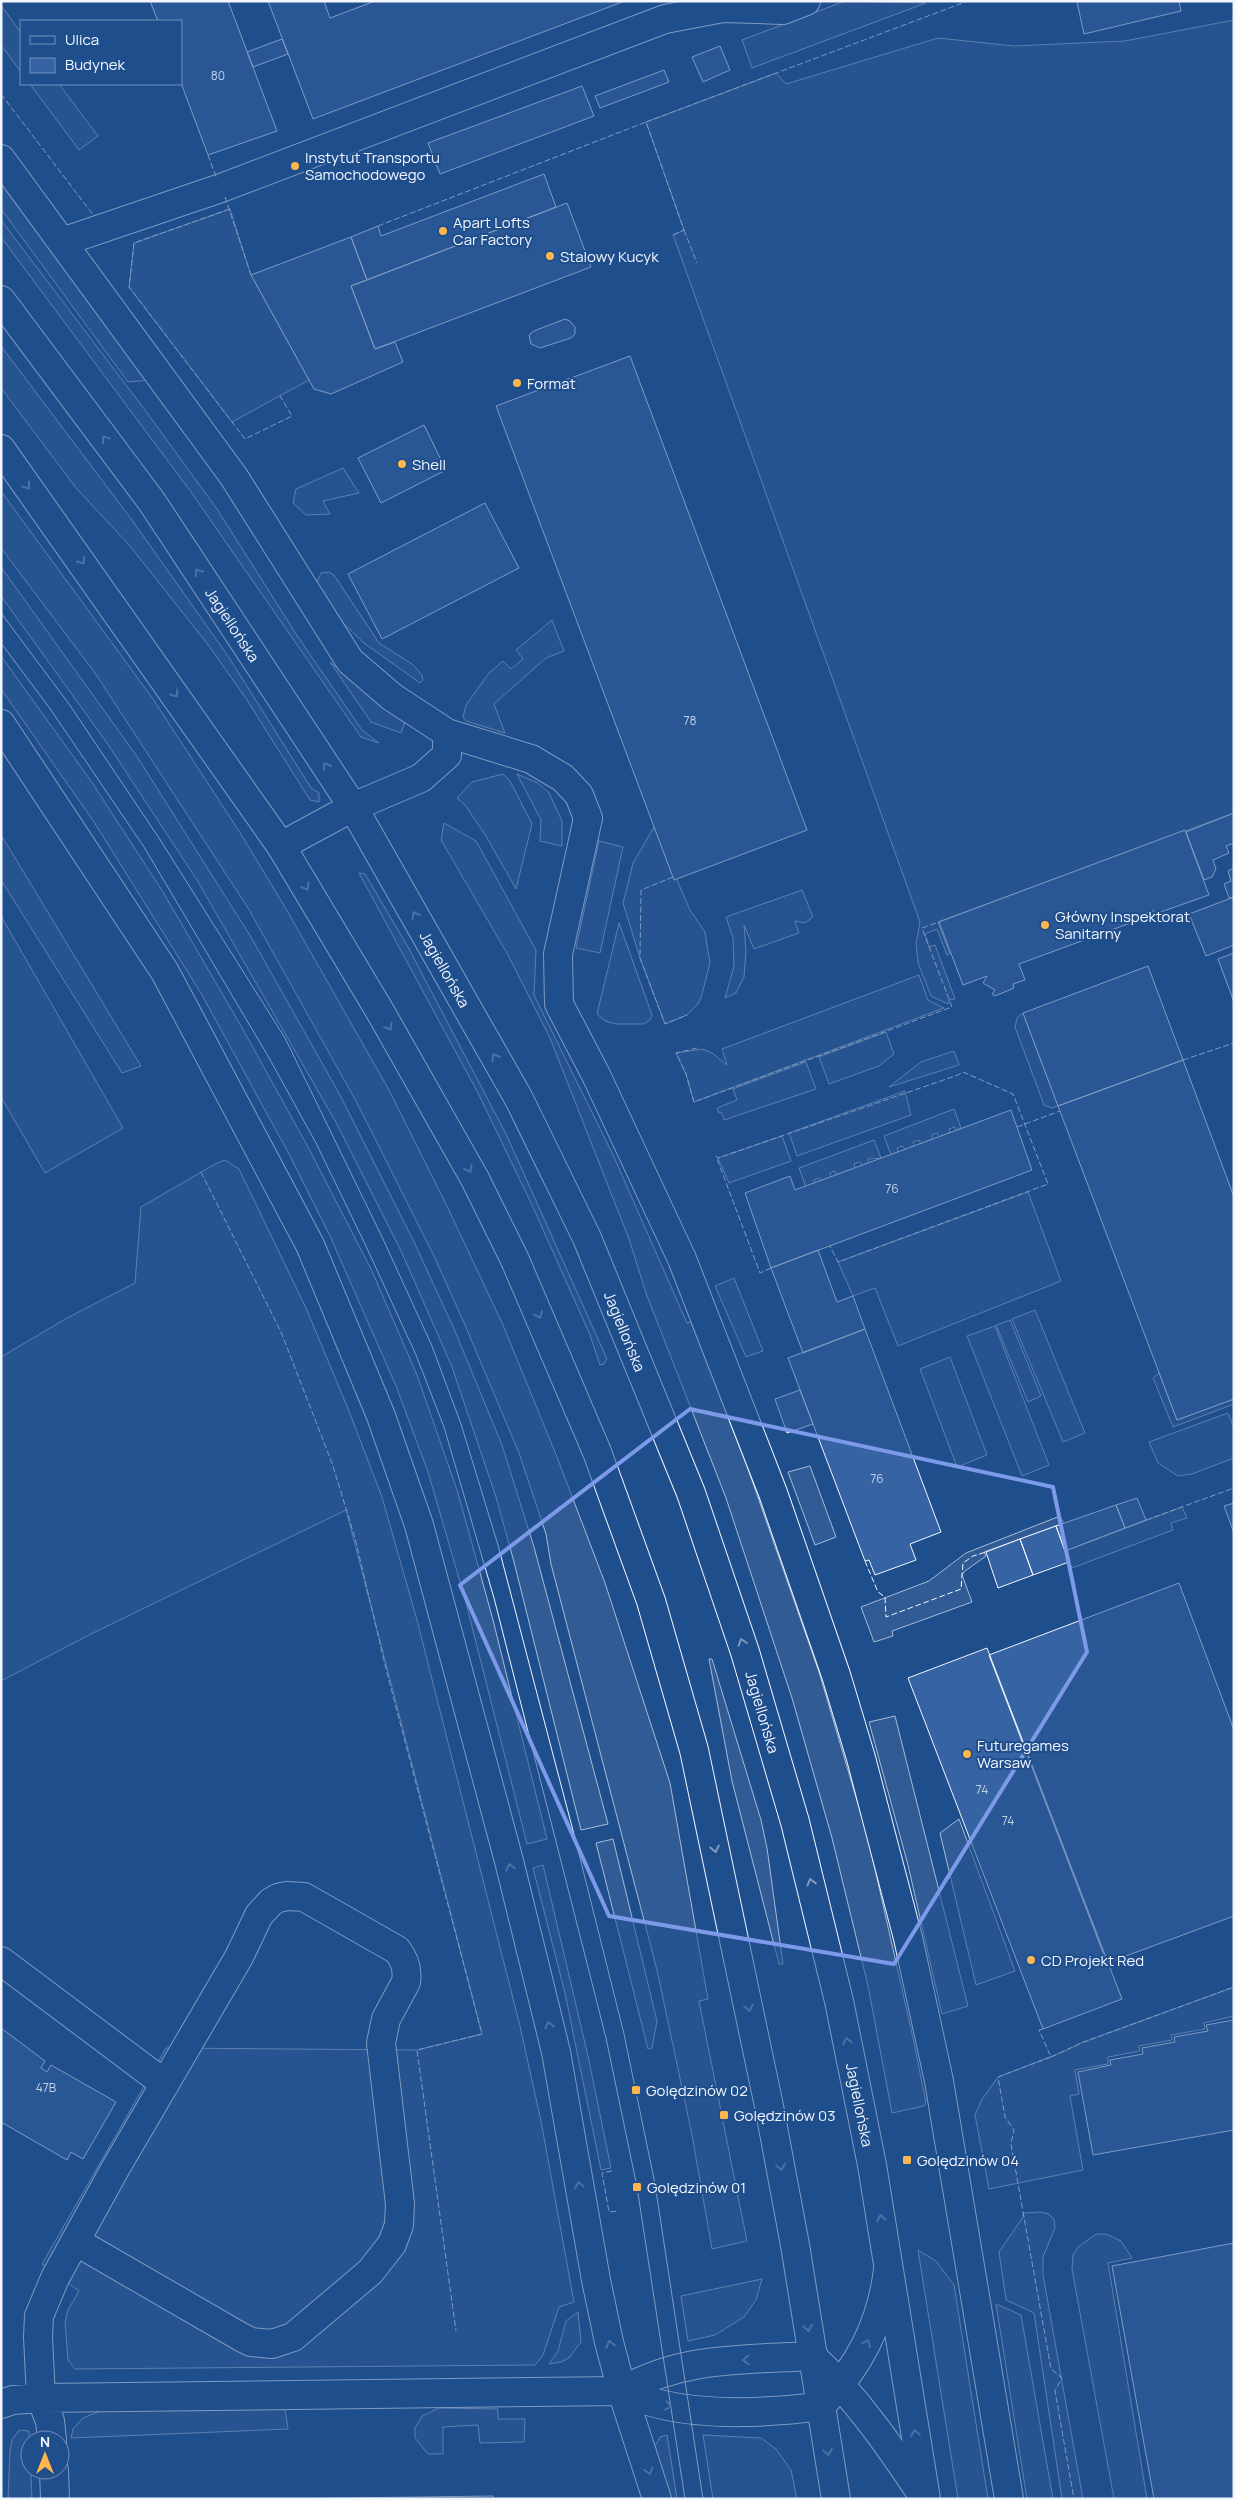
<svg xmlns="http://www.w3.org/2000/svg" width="1235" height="2500" viewBox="0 0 1235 2500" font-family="Manrope,sans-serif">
<rect width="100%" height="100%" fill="#1f4e8c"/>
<path fill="#305b95" stroke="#a8bbd7" d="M 845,1 L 926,3 L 752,68 L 742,40 Z
M 1,5 L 21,33 L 21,72 L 1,45 Z
M 1234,20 L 1234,813 L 938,922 L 950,954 L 947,955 L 937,929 L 925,934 L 929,947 L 935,945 L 955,999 L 949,1000 L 948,1004 L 931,996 L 918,963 L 916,944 L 920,922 L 673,235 L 684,230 L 646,122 L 776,73 L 786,84 L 938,38 L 1014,46 L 1125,41 Z
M 30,84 L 59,84 L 98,136 L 79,150 Z
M 2,181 L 150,380 L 128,382 L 1,209 Z
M 230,209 L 251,275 L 309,380 L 232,422 L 129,287 L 134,243 Z
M 1,220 L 145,410 L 217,509 L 298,637 L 362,730 L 379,743 L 361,737 L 191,492 L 1,237 Z
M 1,346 L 132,520 L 228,656 L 311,788 L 319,793 L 319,802 L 310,800 L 247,700 L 209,646 L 130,546 L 76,488 L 1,388 Z
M 343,468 L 359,493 L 323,501 L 330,514 L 306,515 L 293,503 L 296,489 Z
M 1,491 L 153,699 L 239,831 L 285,907 L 389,1090 L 447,1206 L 503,1325 L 557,1457 L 605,1583 L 670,1783 L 708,1999 L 699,2001 L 747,2241 L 712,2249 L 692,2135 L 657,1970 L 551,1564 L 546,1534 L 519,1453 L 465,1325 L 434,1256 L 356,1101 L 248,908 L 95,673 L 1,548 Z
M 1,567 L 136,755 L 251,937 L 340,1095 L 415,1244 L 455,1331 L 502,1445 L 534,1547 L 608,1824 L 581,1830 L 514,1562 L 496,1497 L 452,1367 L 402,1253 L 338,1126 L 197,880 L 107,743 L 1,596 Z
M 329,572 L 334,575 L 379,643 L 412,664 L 422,675 L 423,680 L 420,683 L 364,643 L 343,623 L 317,582 L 321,573 Z
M 552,620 L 564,651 L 546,658 L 494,704 L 505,733 L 466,721 L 463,717 L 466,705 L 489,673 L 503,661 L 511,669 L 523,659 L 516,650 Z
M 1,656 L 91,781 L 163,892 L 241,1026 L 308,1147 L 372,1271 L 417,1375 L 458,1493 L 493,1620 L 547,1839 L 527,1844 L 465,1599 L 428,1472 L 396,1386 L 330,1236 L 289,1154 L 202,995 L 94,822 L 1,689 Z
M 330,662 L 405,722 L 401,733 L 371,722 Z
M 503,774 L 510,781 L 532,824 L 516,889 L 486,836 L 465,805 L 457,798 L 472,782 Z
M 517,774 L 538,783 L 549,793 L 562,821 L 562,846 L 540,841 L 541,820 Z
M 444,823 L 476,841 L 536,950 L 534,995 L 614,1157 L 687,1323 L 691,1322 L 747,1466 L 819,1672 L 868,1838 L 913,2038 L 926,2103 L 924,2106 L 892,2113 L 868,1986 L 832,1838 L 792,1698 L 726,1498 L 647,1296 L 629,1239 L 550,1038 L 508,955 L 441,840 Z
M 654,827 L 690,910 L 705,932 L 710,963 L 701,998 L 697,1005 L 687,1015 L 665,1024 L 640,958 L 623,903 L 633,863 Z
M 1,836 L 3,838 L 141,1066 L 122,1073 L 1,880 Z
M 599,841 L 623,847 L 600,953 L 576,948 Z
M 359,873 L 365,874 L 408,947 L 506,1134 L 607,1359 L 604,1364 L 600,1365 L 590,1335 L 532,1205 L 479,1095 Z
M 802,890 L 813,917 L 805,923 L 795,921 L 799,933 L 754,949 L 744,925 L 746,951 L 744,977 L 736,993 L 725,998 L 734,966 L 733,938 L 726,917 Z
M 1,916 L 123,1128 L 45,1173 L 1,1097 Z
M 619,923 L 652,1015 L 650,1020 L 644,1024 L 616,1024 L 605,1021 L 597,1014 Z
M 919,975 L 928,1000 L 944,1008 L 694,1102 L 686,1074 L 676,1053 L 703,1049 L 712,1053 L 727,1065 L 722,1049 Z
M 1023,1013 L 1058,1106 L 1052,1108 L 1044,1105 L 1015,1027 L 1017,1018 Z
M 886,1032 L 894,1054 L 879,1066 L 829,1084 L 819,1057 Z
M 954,1051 L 959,1065 L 889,1087 L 921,1062 Z
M 806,1062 L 816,1089 L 724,1120 L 721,1112 L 719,1113 L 717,1108 L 737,1100 L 733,1089 Z
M 905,1091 L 911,1115 L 797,1156 L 789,1133 Z
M 954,1109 L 961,1128 L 956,1130 L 954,1127 L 949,1129 L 950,1133 L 939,1137 L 937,1133 L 932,1135 L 933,1139 L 921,1144 L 919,1140 L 913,1142 L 914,1146 L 905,1150 L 903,1146 L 897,1148 L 898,1152 L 891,1155 L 884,1136 Z
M 782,1136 L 791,1161 L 729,1183 L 718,1158 Z
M 874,1140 L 881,1158 L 868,1159 L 869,1163 L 862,1166 L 860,1162 L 854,1164 L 855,1168 L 836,1175 L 835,1171 L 830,1173 L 831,1177 L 821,1181 L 819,1178 L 814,1180 L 815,1183 L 806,1187 L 799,1168 Z
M 225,1160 L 239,1169 L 306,1308 L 349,1411 L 382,1497 L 417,1620 L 520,2026 L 541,2121 L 574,2302 L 559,2307 L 543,2355 L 535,2365 L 75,2369 L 68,2360 L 65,2322 L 68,2310 L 79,2291 L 42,2264 L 166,2048 L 417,2050 L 482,2034 L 346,1510 L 91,1634 L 1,1681 L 1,1357 L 67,1318 L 135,1283 L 141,1207 L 215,1164 Z
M 1028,1192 L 1061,1281 L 898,1346 L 875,1288 L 853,1296 L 838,1262 Z
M 734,1278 L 763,1351 L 746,1357 L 715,1286 Z
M 1035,1310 L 1085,1433 L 1063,1442 L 1012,1319 Z
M 1010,1320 L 1041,1396 L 1028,1402 L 996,1325 Z
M 995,1326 L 1049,1465 L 1022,1476 L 967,1336 Z
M 950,1357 L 987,1455 L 957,1467 L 920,1369 Z
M 1159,1373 L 1177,1420 L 1234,1399 L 1234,1404 L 1173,1427 L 1153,1378 Z
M 1228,1413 L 1234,1428 L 1234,1458 L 1192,1474 L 1178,1476 L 1158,1463 L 1149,1442 Z
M 810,1466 L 836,1537 L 815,1545 L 788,1472 Z
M 1182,1507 L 1187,1518 L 1171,1523 L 1173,1530 L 1072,1568 L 1065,1551 Z
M 1060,1516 L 1064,1523 L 984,1552 L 986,1556 L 965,1571 L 962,1575 L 972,1602 L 892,1631 L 893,1636 L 874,1642 L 861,1607 L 929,1581 L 966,1553 Z
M 709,1659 L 712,1659 L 761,1820 L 767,1848 L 783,1964 L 779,1964 L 732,1781 Z
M 895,1716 L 968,2006 L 942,2014 L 908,1865 L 869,1722 Z
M 959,1819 L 1015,1971 L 976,1985 L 940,1833 Z
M 613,1839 L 657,2021 L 652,2048 L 648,2049 L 596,1843 Z
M 543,1865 L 588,2056 L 611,2168 L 601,2170 L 565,1993 L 533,1868 Z
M 1234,1987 L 1234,2016 L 1204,2023 L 1205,2029 L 1171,2035 L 1172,2040 L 1139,2046 L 1140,2051 L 1108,2057 L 1108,2064 L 1075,2070 L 1079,2094 L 1070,2096 L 1083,2170 L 989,2189 L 975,2115 L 981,2101 L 998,2077 L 1065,2051 L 1081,2043 Z
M 1041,2212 L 1049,2214 L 1054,2219 L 1055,2228 L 1043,2257 L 1043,2275 L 1083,2499 L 1062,2499 L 1034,2313 L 1006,2300 L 999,2252 L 1023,2217 L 1023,2213 Z
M 1096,2234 L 1106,2234 L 1121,2241 L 1132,2258 L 1108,2263 L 1147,2499 L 1114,2499 L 1072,2269 L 1073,2255 L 1078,2247 Z
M 918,2250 L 936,2261 L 954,2285 L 988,2499 L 958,2499 Z
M 762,2279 L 756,2300 L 744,2317 L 715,2335 L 688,2341 L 681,2296 Z
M 996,2304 L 1021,2315 L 1053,2499 L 1027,2499 Z
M 578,2312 L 581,2342 L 569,2358 L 561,2362 L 549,2364 L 558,2351 L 566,2321 Z
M 439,2408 L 498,2409 L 498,2419 L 525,2419 L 524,2442 L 480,2443 L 478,2425 L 443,2427 L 443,2454 L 428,2454 L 415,2438 L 415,2428 L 422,2416 Z
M 285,2409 L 288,2429 L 71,2438 L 73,2429 L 83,2418 L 100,2411 Z
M 19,2430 L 29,2431 L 32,2499 L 8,2499 L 10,2451 L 12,2440 Z
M 667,2435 L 677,2499 L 671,2499 L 655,2446 L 660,2437 Z
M 703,2435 L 761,2438 L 776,2449 L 791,2470 L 797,2499 L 713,2499 Z"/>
<path fill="#3563a3" stroke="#f2f6ff" d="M 150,1 L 228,1 L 277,131 L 208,155 L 181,83 L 181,21 L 158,21 Z
M 268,1 L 324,1 L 330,18 L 375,1 L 625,1 L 313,119 Z
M 1093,1 L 1179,1 L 1181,11 L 1084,34 L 1077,2 Z
M 282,39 L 288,54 L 253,67 L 247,52 Z
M 720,46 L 730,70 L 703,82 L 692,57 Z
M 664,70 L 669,82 L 600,108 L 595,96 Z
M 582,86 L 594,116 L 440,174 L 428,143 Z
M 544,174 L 556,207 L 367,280 L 351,237 L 378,226 L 381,236 Z
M 567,203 L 591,267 L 375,349 L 351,286 Z
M 351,237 L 367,280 L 351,286 L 375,349 L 395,342 L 403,362 L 331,394 L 314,389 L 251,275 Z
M 565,319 L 570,321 L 575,327 L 575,334 L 571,338 L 540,348 L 531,344 L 529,335 L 534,331 Z
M 630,356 L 807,830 L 674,880 L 496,406 Z
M 424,425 L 446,470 L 381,503 L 358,458 Z
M 485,503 L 519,568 L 382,639 L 348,574 Z
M 1234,813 L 1234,843 L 1226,846 L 1229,853 L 1213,860 L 1216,869 L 1212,877 L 1204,880 L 1186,832 Z
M 1185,830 L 1209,895 L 1155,914 L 1153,910 L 1144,914 L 1144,918 L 1019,964 L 1025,980 L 1013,984 L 1014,988 L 995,996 L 992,994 L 995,990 L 983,983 L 987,976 L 963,985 L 939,922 Z
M 1234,868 L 1234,897 L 1229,898 L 1224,884 L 1231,881 L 1228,871 Z
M 1234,897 L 1234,945 L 1206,956 L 1189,914 Z
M 1234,953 L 1234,1002 L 1218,959 Z
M 1148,966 L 1183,1060 L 1058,1106 L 1023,1013 Z
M 1183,1060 L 1234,1197 L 1234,1399 L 1177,1420 L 1058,1106 Z
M 1011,1110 L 1032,1170 L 771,1268 L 745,1193 L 790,1176 L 795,1190 Z
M 818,1250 L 837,1302 L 853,1296 L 865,1329 L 803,1353 L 771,1268 Z
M 865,1329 L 941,1532 L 910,1544 L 916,1560 L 875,1575 L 869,1560 L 865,1561 L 788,1358 Z
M 800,1390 L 813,1424 L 787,1433 L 775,1399 Z
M 1137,1498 L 1146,1520 L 1125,1528 L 1116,1505 Z
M 1234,1503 L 1234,1533 L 1224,1506 Z
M 1116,1505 L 1125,1528 L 1065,1551 L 1056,1526 Z
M 1056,1526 L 1069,1562 L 1033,1575 L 1020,1539 Z
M 1020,1539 L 1033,1575 L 998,1588 L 986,1552 Z
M 1179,1583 L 1234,1730 L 1234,1916 L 1107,1963 L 989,1655 Z
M 987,1648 L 1122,1999 L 1043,2029 L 908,1678 Z
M 1234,2020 L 1234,2130 L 1093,2155 L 1078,2072 L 1111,2065 L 1110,2060 L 1143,2054 L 1142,2048 L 1175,2042 L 1174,2037 L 1208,2031 L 1206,2025 Z
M 1,2028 L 45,2061 L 41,2068 L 47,2072 L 51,2065 L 116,2102 L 83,2159 L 71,2152 L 67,2160 L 1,2122 Z
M 1234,2243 L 1234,2499 L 1154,2499 L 1112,2266 Z
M 493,2496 L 493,2499 L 267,2499 Z"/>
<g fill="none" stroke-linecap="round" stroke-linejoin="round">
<defs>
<path id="minor" d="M 1,159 L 234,477 L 350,661 L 392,697 L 447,733 L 531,759 L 563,778 L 579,795 L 588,818 L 558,954 L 559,1004 L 596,1075 L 682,1259 L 773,1493 L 836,1675 L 861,1758 L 908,1938 L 939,2081 L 1009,2499
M 62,242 L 221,188 L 665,19 L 723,8 L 783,10 L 806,1
M 1,724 L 165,972 L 310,1245 L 381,1416 L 419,1525 L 509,1861 L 556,2052 L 596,2280 L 609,2342 L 622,2391 L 657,2499
M 281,846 L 353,807 L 421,778 L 447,755 L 447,733
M 1,1961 L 165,2084
M 622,2391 C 683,2356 744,2360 812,2356 C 857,2398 891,2448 925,2499
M 1,2404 L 13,2400 L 41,2398 L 622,2391 C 634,2396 646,2401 659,2404 C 708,2416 771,2413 821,2406 C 859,2367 881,2325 888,2270
M 52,2440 L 50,2421 L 41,2398 L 38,2337 L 39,2316 L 55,2278 L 115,2169 L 239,1957 L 259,1915 L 271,1902 L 278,1898 L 287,1896 L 304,1897 L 397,1950 C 405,1960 408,1969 406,1982 L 386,2019 L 381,2043 L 400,2204 L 399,2225 L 392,2244 L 370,2272 L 293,2337 L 272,2344 L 251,2342 L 241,2337 L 75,2241
M 54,2470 L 55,2499"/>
<g id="major">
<path id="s1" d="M 1,300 L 152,502 L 353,807 L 519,1099 L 587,1238 L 691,1493 L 745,1652 L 795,1822 L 839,2001 L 872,2165 L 926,2499"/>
<path d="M 1,449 L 281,846 L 381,1013 L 475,1179 L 515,1260 L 597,1452 L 651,1601 L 694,1750 L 769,2106 L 795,2245 L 836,2499"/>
</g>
</defs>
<use href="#minor" stroke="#f2f6ff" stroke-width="30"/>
<use href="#major" stroke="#f2f6ff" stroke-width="30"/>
<use href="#minor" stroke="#1f4e8c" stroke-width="28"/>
<use href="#major" stroke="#1f4e8c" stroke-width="28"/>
<path stroke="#f2f6ff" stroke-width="1" d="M 1,613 L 69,704 L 159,838 L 285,1038 L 383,1239 L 432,1346 L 461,1424 L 498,1545 L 576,1842 L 624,2034 L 655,2184 L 703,2499
M 1,643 L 51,710 L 144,847 L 268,1056 L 316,1143 L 365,1244 L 416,1355 L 444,1427 L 494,1598 L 606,2038 L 637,2187 L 685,2499"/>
<path stroke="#f2f6ff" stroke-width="1" stroke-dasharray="6 2.5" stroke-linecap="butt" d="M 1,94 L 94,216
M 646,122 L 968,1
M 208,155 L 217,179
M 225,197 L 251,275
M 230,209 L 134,243 L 129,287 L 245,439 L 292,416 L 280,396
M 378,226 L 646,122 L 684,230 L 673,235
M 684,230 L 697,263
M 673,877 L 641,890 L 640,958 L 665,1024 L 687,1015
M 697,1048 L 676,1053 L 686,1074 L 694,1102 L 952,1007 L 922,928 L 939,922
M 1183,1060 L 1234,1043
M 1017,1127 L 1060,1111
M 201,1172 L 281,1332 L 332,1463 L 355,1538 L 387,1673 L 482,2034 L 417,2050 L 456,2331
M 771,1268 L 760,1273 L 716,1156 L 718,1158 L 958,1075 L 963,1072 L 1013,1094 L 1048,1184 L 838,1262 L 830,1246
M 1146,1520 L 1234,1488
M 865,1561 L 878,1592 L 885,1597 L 886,1617 L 961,1589 L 963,1563 L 973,1556 L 986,1552
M 1043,2029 L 1039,2030 L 1051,2057 L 1081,2043 L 1234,1987
M 1051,2057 L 998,2077 L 1005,2117 L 1014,2130 L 1011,2144 L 1051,2369 L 1062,2378 L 1055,2391 L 1074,2499
M 612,2171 L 602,2173 L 609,2212 L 619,2211"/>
</g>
<defs><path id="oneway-chevron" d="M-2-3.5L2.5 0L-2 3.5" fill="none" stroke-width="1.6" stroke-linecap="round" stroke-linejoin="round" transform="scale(1.25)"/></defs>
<g stroke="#7e9ac0">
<use href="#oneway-chevron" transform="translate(105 439) rotate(-127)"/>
<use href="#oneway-chevron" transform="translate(27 486) rotate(54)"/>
<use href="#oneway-chevron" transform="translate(82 561) rotate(55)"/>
<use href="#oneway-chevron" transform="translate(198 572) rotate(-123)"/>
<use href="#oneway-chevron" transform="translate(175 694) rotate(55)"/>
<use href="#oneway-chevron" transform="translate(326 766) rotate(-123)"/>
<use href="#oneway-chevron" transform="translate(306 887) rotate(59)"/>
<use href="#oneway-chevron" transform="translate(415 915) rotate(-120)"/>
<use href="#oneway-chevron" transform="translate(389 1027) rotate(61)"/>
<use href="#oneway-chevron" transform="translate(495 1057) rotate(-120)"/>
<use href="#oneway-chevron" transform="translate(469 1169) rotate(61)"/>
<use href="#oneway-chevron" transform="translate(539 1315) rotate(66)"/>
<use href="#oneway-chevron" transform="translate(742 1642) rotate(-108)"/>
<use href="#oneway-chevron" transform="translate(715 1849) rotate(78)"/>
<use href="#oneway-chevron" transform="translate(510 1867) rotate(-104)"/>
<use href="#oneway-chevron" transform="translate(811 1882) rotate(-104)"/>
<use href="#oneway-chevron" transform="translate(749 2008) rotate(78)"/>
<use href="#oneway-chevron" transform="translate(549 2025) rotate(-104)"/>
<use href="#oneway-chevron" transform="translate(847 2041) rotate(-102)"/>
<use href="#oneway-chevron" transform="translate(781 2167) rotate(79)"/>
<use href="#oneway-chevron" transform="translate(579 2185) rotate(-100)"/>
<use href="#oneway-chevron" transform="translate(881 2218) rotate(-100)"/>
<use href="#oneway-chevron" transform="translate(808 2328) rotate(81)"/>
<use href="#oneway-chevron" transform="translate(867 2343) rotate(-64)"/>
<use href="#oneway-chevron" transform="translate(610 2344) rotate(-104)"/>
<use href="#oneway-chevron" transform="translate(746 2360) rotate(177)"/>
<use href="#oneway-chevron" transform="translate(668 2406) rotate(11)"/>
<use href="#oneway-chevron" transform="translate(915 2433) rotate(-99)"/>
<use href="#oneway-chevron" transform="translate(828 2452) rotate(81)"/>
<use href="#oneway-chevron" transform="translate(649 2471) rotate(74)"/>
</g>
<path d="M0 0H1235V2500H0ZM 690,1409 L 1053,1487 L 1087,1652 L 894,1964 L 609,1916 L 460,1585 Z" fill="#1f4e8c" fill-opacity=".55" fill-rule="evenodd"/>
<path fill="none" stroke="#7d9aea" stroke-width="4" stroke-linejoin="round" d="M 690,1409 L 1053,1487 L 1087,1652 L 894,1964 L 609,1916 L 460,1585 Z"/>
<g fill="#ffb74d" stroke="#1f4e8c" stroke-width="2">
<circle cx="295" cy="166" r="5"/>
<circle cx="443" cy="231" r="5"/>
<circle cx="550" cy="256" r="5"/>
<circle cx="517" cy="383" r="5"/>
<circle cx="402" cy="464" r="5"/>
<circle cx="1045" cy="925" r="5"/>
<circle cx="967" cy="1754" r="5"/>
<circle cx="1031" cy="1960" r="5"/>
<rect x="631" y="2085" width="10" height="10" rx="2.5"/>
<rect x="719" y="2110" width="10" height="10" rx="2.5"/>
<rect x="902" y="2155" width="10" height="10" rx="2.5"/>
<rect x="632" y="2182" width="10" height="10" rx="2.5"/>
</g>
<g text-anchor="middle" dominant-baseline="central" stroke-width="4" stroke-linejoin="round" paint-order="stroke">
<g font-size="12" fill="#c3d1e8">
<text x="218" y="75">80</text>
<text x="690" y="720">78</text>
<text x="892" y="1188">76</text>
<text x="877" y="1478">76</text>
<text x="982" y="1789">74</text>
<text x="1008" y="1820">74</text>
<text x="46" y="2087">47B</text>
</g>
<g font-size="15" fill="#f2f6ff" stroke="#1f4e8c" text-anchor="start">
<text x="305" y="157">Instytut Transportu<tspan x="305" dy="17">Samochodowego</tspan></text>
<text x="453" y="222">Apart Lofts<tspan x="453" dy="17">Car Factory</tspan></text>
<text x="560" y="256">Stalowy Kucyk</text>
<text x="527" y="383">Format</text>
<text x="412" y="464">Shell</text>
<text x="1055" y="916">Główny Inspektorat<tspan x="1055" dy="17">Sanitarny</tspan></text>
<text x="977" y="1745">Futuregames<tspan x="977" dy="17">Warsaw</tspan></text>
<text x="1041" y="1960">CD Projekt Red</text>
<text x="646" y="2090">Golędzinów 02</text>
<text x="734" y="2115">Golędzinów 03</text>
<text x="917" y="2160">Golędzinów 04</text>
<text x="647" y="2187">Golędzinów 01</text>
</g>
<g font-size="15" fill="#f2f6ff" stroke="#1f4e8c">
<text stroke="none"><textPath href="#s1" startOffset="399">Jagiellońska</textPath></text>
<text stroke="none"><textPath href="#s1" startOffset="804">Jagiellońska</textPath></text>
<text stroke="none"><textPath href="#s1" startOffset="1209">Jagiellońska</textPath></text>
<text stroke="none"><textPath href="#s1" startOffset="1614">Jagiellońska</textPath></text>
<text stroke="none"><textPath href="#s1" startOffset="2019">Jagiellońska</textPath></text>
</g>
</g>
<rect width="1235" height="2500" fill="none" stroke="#f2f6ff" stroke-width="5"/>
<rect x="20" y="20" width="162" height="65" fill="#1f4e8c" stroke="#7391ba"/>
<rect x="30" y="36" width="25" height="8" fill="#1f4e8c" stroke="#7391ba"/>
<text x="65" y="45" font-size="15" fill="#f2f6ff">Ulica</text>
<rect x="30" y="58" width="25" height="15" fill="#3563a3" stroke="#7391ba"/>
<text x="65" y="70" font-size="15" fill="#f2f6ff">Budynek</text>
<g transform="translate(45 2455)"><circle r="24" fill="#1f4e8c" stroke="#7391ba"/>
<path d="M0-4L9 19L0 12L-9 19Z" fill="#ffb74d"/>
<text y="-8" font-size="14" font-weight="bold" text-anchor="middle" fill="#f2f6ff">N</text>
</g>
</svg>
